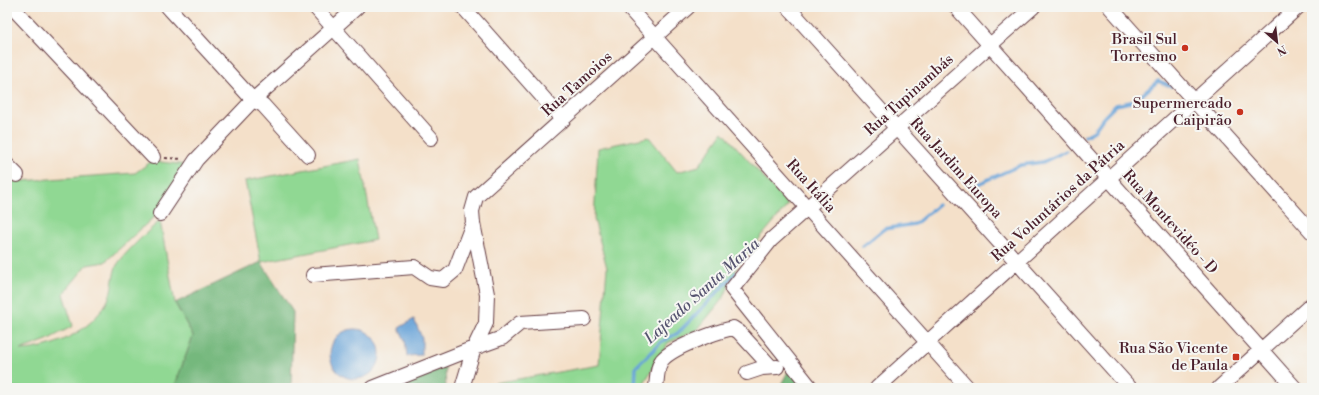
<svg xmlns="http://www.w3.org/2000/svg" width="1319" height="395" viewBox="0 0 1319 395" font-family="'Libre Bodoni',serif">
<rect width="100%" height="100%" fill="#f6f6f2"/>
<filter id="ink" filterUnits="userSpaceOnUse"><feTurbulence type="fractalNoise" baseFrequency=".025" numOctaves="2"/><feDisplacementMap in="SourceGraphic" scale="8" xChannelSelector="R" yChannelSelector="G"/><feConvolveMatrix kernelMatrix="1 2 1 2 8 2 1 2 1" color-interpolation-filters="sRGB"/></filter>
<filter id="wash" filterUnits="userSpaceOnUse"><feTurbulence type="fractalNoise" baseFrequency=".012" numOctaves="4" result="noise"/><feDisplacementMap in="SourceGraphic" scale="16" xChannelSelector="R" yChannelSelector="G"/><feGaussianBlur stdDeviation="0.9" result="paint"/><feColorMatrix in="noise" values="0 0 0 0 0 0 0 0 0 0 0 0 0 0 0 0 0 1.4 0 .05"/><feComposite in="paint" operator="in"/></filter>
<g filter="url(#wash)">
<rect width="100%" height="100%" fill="#f4e0c9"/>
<path fill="#90d893" stroke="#6d7c5f" d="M 723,132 L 788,205 L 738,264 L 724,297 L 697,330 L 668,343 L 641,388 L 494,388 L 495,383 L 599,365 L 607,268 L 594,219 L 598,148 L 649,137 L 677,172 L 699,166 Z
M 360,159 L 375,240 L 261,262 L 245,181 Z
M 152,161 L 187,165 L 156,215 L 105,262 L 87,265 L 63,294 L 73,326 L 47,340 L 20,350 C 53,349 90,332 107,302 C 113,291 112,278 116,267 C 120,257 151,228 160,221 L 175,303 L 193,336 L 174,388 L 7,388 L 7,182 L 135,173 Z"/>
<path fill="#74b87d" stroke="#5f6c54" d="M 261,262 L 293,312 L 291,388 L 174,388 L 193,336 L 175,303 Z
M 445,367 L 446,388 L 390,388 Z
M 790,368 L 806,388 L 779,388 Z"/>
<path fill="#68a3d8" stroke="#596182" d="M 414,319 L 422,338 L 422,355 L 407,356 L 405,340 L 399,328 Z
M330 354a25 25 0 1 1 50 0a25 25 0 1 1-50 0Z"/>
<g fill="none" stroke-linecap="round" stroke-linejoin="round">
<path stroke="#68a3d8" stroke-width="3.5" d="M 1085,136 L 1094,131 L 1103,118 L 1116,105 L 1135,101 L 1158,81 L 1171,86
M 971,187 L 1021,165 L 1043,162 L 1066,151
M 863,246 L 884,229 L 915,224 L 938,205
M 635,388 L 636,367 L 661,342 L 678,333 L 736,273"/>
</g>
</g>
<g filter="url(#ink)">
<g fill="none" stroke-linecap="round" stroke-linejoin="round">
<defs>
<path id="minor" d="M 12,7 L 153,157
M 168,7 L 253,100 L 263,105 L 308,155
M 315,7 L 431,138
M 463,7 L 563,120
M 628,7 L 968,388
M 788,7 L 1130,388
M 956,7 L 1295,388
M 1110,7 L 1312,232
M 7,165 L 17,175
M 160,214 L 196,160 L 253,100 L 357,7
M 313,275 L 414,267 L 430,278 L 443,280 L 455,270 L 473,223
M 747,373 L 762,368 L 777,367
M 656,387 C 657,380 657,366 662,360 C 673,347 716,332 733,328 L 739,332 L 771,367
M 373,388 L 474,348 L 486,323 L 487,294 L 473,223 L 472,211 L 476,197 L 688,7
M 462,388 L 474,348 L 502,338 L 520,323 L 584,319
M 811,388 L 732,289 L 771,240 L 1033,7
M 877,388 L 1298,7
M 1219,388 L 1312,304"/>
</defs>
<use href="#minor" stroke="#643c43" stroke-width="16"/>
<path stroke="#643c43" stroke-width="2" stroke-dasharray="3 3" stroke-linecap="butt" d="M 165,158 L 183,159"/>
<use href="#minor" stroke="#fff" stroke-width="14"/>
</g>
</g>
<g fill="#c8321e" stroke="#f6f6f2" stroke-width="1.5">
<circle cx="1185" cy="48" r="4"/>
<circle cx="1240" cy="112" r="4"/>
<rect x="1232" y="353" width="8" height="8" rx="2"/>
</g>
<g text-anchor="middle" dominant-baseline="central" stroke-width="4" stroke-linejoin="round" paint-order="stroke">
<g font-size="15" fill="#4a1f2b" stroke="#f6f6f2" text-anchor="end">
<text x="1177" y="39">Brasil Sul<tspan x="1177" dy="17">Torresmo</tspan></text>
<text x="1232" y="103">Supermercado<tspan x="1232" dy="17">Caipirão</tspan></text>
<text x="1228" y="348">Rua São Vicente<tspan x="1228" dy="17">de Paula</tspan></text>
</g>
<g font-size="15" fill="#4a1f2b" stroke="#f6f6f2">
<text transform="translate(577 84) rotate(-42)">Rua Tamoios</text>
<text transform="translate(909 95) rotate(-42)">Rua Tupinambás</text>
<text transform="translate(956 168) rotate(48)">Rua Jardim Europa</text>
<text transform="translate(811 186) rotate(48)">Rua Itália</text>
<text transform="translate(1058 201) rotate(-42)">Rua Voluntários da Pátria</text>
<text transform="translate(1170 222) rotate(48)">Rua Montevidéo - D</text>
</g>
<g font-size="16" font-style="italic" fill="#565470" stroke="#f6f6f2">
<text transform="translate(702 291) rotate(-42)">Lajeado Santa Maria</text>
</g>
</g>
<rect width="1319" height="395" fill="none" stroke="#f6f6f2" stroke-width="24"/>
<g transform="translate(1277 42) rotate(152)" stroke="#f6f6f2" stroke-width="3" paint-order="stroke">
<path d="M0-3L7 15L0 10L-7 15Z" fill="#4a1f2b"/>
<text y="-6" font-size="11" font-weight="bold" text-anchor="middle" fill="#4a1f2b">N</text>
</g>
</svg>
